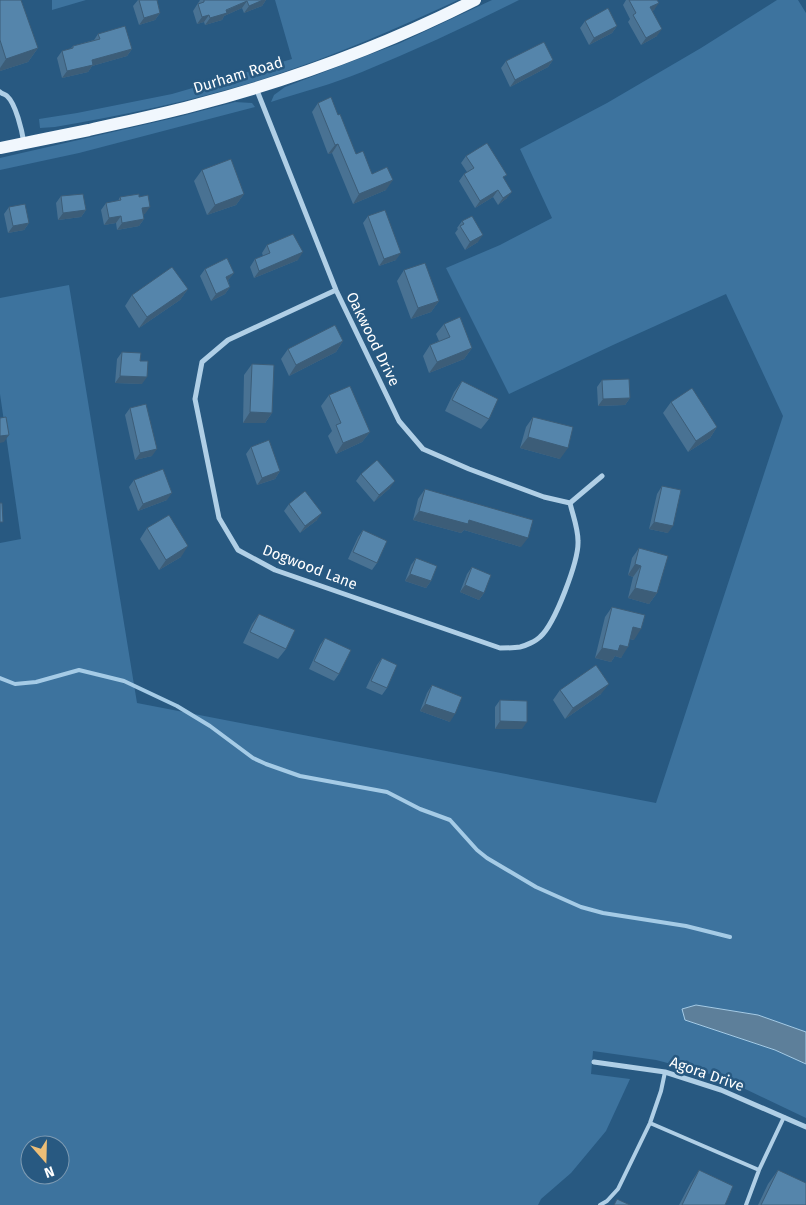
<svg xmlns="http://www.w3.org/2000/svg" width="806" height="1205" viewBox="0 0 806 1205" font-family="'Fira Sans',sans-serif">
<rect width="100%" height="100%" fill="#285981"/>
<path fill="#3d739e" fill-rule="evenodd" d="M 52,0 L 86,0 L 52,10 Z
M 275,0 L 458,0 C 396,29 334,56 269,77 C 199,100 127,114 55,127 L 40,128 L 39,119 L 77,113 L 172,94 L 292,59 Z
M 492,0 L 519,0 C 468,26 416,50 362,72 C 333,84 302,92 271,102 L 274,95 L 285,87 L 400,43 Z
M 777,0 L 798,0 L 806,13 L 806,1032 L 758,1015 L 696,1005 L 682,1009 L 686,1020 L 775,1050 L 806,1064 L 806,1118 L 718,1076 L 656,1060 L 593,1051 L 591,1074 L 630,1079 L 606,1131 L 571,1173 L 541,1199 L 538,1205 L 0,1205 L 0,543 L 21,539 L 0,394 L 0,298 L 69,285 L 137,703 L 656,803 L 783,416 L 726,294 L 613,345 L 509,394 L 446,268 L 500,245 L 552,218 L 520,149 L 607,103 L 701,48 ZM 30,1145 L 60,1145 L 60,1175 L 30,1175 Z
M 235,102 L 252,103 L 255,107 L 79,153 L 0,170 L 0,158 L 178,117 Z"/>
<path fill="#5d7f9a" stroke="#a5cbe6" d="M 696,1005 L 758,1015 L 806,1032 L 806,1064 L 775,1050 L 685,1020 L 682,1009 Z"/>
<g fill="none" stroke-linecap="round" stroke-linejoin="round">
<path stroke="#a5cbe6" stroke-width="4" d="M 0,678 L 15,684 L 36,682 L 79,670 L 124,681 L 177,706 L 210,726 L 253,758 L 266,764 L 300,776 L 387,792 L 420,809 L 450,820 L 477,850 L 487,858 L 536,887 L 581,907 L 603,913 L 686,926 L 730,937"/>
<path stroke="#b0cfe6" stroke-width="4" d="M 650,1123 L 759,1170
M 600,1205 L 607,1201 L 618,1189 L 650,1123 L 661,1091 L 665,1072
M 746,1205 L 759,1170 L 784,1117"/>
<path stroke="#b0cfe6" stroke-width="5" d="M 256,88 L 336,290 L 399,421 L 423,449 L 469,469 L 544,497 L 570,503
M 0,92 C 2,94 5,94 7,96 C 16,104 22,131 24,143
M 336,290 L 228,340 L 202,362 L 195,399 L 219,518 L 238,550 L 275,570 L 500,648 C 506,648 514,648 520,647 C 525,646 536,641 540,637 C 555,624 579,560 578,541 C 578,528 573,516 570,503
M 570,503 L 602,476
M 594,1062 L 665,1072 L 721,1090 L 806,1127"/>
<path stroke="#f1f7fd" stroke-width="12" d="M 0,148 C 30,142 59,136 89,130 C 124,122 158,115 192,106 C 289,81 386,45 475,0"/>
</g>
<path fill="#497293" d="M 0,0 L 38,48 L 28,62 L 0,71 Z
M 138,0 L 157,0 L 160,13 L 155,20 L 139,25 L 133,6 Z
M 200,0 L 266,0 L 262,6 L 244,13 L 242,8 L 224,16 L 222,20 L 205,25 L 204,22 L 197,24 L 193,11 Z
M 626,0 L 657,0 L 654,10 L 652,11 L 657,36 L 641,45 L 628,22 L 630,19 L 623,5 Z
M 585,21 L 617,26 L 612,33 L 589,45 L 580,28 Z
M 98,34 L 132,49 L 127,56 L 92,66 L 88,72 L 62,78 L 57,58 L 62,51 L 70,49 L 73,46 L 94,40 Z
M 553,60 L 548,67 L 510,87 L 501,68 L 506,61 Z
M 318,103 L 338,115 L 356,154 L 386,190 L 353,204 L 332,153 L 328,154 L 312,112 Z
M 466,156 L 504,178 L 507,198 L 498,205 L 493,197 L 475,208 L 459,181 L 464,174 L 467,172 L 461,163 Z
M 202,170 L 244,194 L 236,205 L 207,215 L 194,181 Z
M 61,196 L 86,210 L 81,217 L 58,220 L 56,203 Z
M 120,197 L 145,214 L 143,214 L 144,219 L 139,226 L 117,230 L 116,223 L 104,225 L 101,210 L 106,203 L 118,201 Z
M 9,207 L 29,223 L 24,230 L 8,233 L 4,214 Z
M 368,216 L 396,260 L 379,266 L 363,223 Z
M 462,221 L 478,242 L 465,250 L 455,233 L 458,229 L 457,228 Z
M 267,245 L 298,260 L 254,278 L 250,267 L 255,259 L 263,256 L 262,253 Z
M 205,269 L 234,273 L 228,280 L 230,287 L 225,294 L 211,301 L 200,276 Z
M 404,270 L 439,301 L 431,312 L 411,319 L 397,281 Z
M 188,289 L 180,300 L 139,328 L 125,306 L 132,295 Z
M 444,324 L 472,348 L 464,359 L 429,373 L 423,356 L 430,345 L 439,341 L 436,334 Z
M 343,341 L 336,352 L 289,376 L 281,359 L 288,349 Z
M 122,352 L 140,361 L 142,384 L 115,383 L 117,359 Z
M 252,364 L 272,413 L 265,423 L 243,423 L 244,375 Z
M 602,380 L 630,398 L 625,405 L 598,406 L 597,387 Z
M 462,381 L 489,419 L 481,429 L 445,411 L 454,392 Z
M 329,395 L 370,432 L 362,442 L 336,454 L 328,436 L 332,431 L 321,406 Z
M 671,402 L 717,427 L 710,438 L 688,452 L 663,413 Z
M 130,408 L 152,456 L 135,460 L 125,415 Z
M 533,417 L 560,459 L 520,448 L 526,427 Z
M 251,447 L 280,471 L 275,479 L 257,485 L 246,454 Z
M 361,474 L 390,488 L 374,502 L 356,481 Z
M 134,480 L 167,500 L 138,511 L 129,487 Z
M 662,486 L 668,533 L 649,529 L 657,494 Z
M 425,489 L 521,547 L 464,530 L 461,533 L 413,520 L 418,499 Z
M 289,504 L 317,520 L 300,533 L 284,511 Z
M 147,528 L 181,557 L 159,570 L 140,539 Z
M 363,530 L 377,563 L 372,570 L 348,559 L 358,537 Z
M 639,548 L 657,593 L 649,604 L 628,598 L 633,577 L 628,575 L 632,558 Z
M 416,558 L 431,581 L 426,588 L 405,581 L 411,565 Z
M 472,567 L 484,593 L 479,600 L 460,592 L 467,574 Z
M 612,607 L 634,640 L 630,639 L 621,658 L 615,656 L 611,662 L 595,658 L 605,617 Z
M 259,614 L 286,649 L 278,659 L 243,643 L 252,624 Z
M 325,638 L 339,674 L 334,681 L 309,669 L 320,645 Z
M 382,658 L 387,688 L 382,695 L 366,688 L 377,665 Z
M 432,685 L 450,722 L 420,711 L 427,693 Z
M 560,690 L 601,694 L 565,719 L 553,700 Z
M 500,700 L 522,729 L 495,729 L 495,707 Z
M 699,1170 L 725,1205 L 679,1205 L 690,1184 Z
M 778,1170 L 806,1205 L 758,1205 L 768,1184 Z"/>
<path fill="#3c5d78" d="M 263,0 L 266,0 L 262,6 L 244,13 L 249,6 Z
M 247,1 L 242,8 L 224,16 L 222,20 L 205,25 L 210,18 Z
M 659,3 L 654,10 L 645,14 L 650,7 Z
M 160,13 L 155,20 L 139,25 L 144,18 Z
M 209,15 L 204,22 L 197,24 L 202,17 Z
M 617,26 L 612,33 L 589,45 L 594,38 Z
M 662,29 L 657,36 L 641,45 L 646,38 Z
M 38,48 L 28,62 L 0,71 L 0,68 L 6,59 Z
M 132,49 L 127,56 L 92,66 L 88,72 L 62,78 L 67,71 L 92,60 Z
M 553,60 L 548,67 L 510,87 L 515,80 Z
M 338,144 L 332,153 L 328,154 L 335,145 Z
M 393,180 L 386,190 L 353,204 L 359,194 Z
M 498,190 L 493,197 L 475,208 L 480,201 Z
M 512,192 L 507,198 L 498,205 L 503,198 Z
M 244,194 L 236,205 L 207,215 L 215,205 Z
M 150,207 L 145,214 L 137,215 L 142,208 Z
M 86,210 L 81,217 L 58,220 L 63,213 Z
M 121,216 L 116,223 L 104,225 L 109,218 Z
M 144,219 L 139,226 L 117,230 L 122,223 Z
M 29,223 L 24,230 L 8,233 L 13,226 Z
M 483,235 L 478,242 L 465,250 L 470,242 Z
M 303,252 L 298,260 L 254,278 L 259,271 Z
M 401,253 L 396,260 L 379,266 L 384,259 Z
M 234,273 L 228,280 L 221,284 L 226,277 Z
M 230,287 L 225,294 L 211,301 L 216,294 Z
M 188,289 L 180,300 L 139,328 L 147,317 Z
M 439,301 L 431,312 L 411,319 L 418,308 Z
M 343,341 L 336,352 L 289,376 L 296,365 Z
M 472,348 L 464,359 L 429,373 L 437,362 Z
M 120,376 L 147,377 L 142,384 L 115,383 Z
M 630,398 L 625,405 L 598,406 L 603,399 Z
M 250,412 L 272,413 L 265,423 L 243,423 Z
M 717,427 L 710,438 L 688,452 L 696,441 Z
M 370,432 L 362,442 L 336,454 L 343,443 Z
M 9,435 L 4,442 L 0,443 L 0,436 Z
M 528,437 L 568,448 L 560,459 L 520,448 Z
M 157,449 L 152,456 L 135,460 L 140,453 Z
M 280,471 L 275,479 L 257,485 L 262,478 Z
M 395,481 L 390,488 L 374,502 L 379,495 Z
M 172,493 L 167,500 L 138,511 L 143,504 Z
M 419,511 L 469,520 L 528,538 L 521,547 L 464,530 L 461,533 L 413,520 Z
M 322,513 L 317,520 L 300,533 L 305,526 Z
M 654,522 L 673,526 L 668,533 L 649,529 Z
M 188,546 L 181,557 L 159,570 L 166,560 Z
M 635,564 L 641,566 L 633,577 L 628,575 Z
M 410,574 L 431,581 L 426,588 L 405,581 Z
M 465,585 L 484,593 L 479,600 L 460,592 Z
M 635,588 L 657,593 L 649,604 L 628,598 Z
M 633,627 L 641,629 L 634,640 L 626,638 Z
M 620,645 L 628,647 L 621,658 L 615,656 L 611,662 L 595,658 L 602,648 Z
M 609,684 L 601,694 L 565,719 L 573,708 Z
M 425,704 L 455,714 L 450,722 L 420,711 Z
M 500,721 L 527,722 L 522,729 L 495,729 Z"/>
<path fill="#5585ab" stroke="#3c5d78" d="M 0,0 L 21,0 L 38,48 L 6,59 L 0,40 Z
M 139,0 L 157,0 L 160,13 L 144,18 Z
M 204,0 L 263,0 L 249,6 L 247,1 L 226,10 L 227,13 L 210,18 L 209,15 L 202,17 L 198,4 L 204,2 Z
M 629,0 L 657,0 L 659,3 L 650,7 L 662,29 L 646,38 L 633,15 L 636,13 Z
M 608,8 L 617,26 L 594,38 L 585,21 Z
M 125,26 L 132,49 L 92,60 L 93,65 L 67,71 L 62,51 L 73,48 L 73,46 L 100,39 L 98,34 Z
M 544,42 L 553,60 L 515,80 L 506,61 Z
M 331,97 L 338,115 L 340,114 L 356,154 L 363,151 L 372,174 L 387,167 L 393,180 L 359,194 L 338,144 L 335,145 L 318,103 Z
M 487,143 L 507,175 L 503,177 L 512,192 L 503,198 L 498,190 L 480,201 L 464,174 L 474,168 L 466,156 Z
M 231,159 L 244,194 L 215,205 L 202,170 Z
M 83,194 L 86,210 L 63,213 L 61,196 Z
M 139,194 L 139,197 L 148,195 L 150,207 L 142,208 L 144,219 L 122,223 L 121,216 L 109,218 L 106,203 L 121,200 L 120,197 Z
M 25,204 L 29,223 L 13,226 L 9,207 Z
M 385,210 L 401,253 L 384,259 L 368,216 Z
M 472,216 L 483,235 L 470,242 L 460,226 L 464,224 L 462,221 Z
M 293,234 L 303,252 L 259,271 L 255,259 L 270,253 L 267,245 Z
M 227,258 L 234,273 L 226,277 L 230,287 L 216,294 L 205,269 Z
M 425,263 L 439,301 L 418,308 L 404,270 Z
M 172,267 L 188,289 L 147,317 L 132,295 Z
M 460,317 L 472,348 L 437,362 L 430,345 L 450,337 L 444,324 Z
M 335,325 L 343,341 L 296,365 L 288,349 Z
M 122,352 L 141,353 L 140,361 L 148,361 L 147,377 L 120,376 Z
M 252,364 L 274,365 L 272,413 L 250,412 Z
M 629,379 L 630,398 L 603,399 L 602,380 Z
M 462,381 L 498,399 L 489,419 L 452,400 Z
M 350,386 L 370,432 L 343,443 L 336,425 L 341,423 L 329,395 Z
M 692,388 L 717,427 L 696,441 L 671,402 Z
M 146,404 L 157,449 L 140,453 L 130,408 Z
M 6,417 L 9,435 L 0,436 L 0,418 Z
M 533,417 L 573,427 L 568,448 L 528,437 Z
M 269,440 L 280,471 L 262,478 L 251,447 Z
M 377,460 L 395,481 L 379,495 L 361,474 Z
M 163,469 L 172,493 L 143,504 L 134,480 Z
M 662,486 L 681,490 L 673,526 L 654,522 Z
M 425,489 L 533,520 L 528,538 L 469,520 L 468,524 L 419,511 Z
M 305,491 L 322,513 L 305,526 L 289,504 Z
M 0,503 L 2,503 L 3,522 L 0,522 Z
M 169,515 L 188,546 L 166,560 L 147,528 Z
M 363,530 L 387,541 L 377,563 L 353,552 Z
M 639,548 L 668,556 L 657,593 L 635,588 L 641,566 L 635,564 Z
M 416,558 L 437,566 L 431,581 L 410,574 Z
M 472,567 L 491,575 L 484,593 L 465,585 Z
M 612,607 L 645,615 L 641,629 L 633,627 L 628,647 L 620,645 L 618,651 L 602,648 Z
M 259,614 L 295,630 L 286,649 L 250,632 Z
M 325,638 L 351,650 L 339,674 L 314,661 Z
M 382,658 L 397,665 L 387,688 L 371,681 Z
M 596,665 L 609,684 L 573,708 L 560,690 Z
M 432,685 L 462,697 L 455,714 L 425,704 Z
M 500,700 L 527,701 L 527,722 L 500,721 Z
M 699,1170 L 733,1186 L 725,1205 L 682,1205 Z
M 778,1170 L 806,1183 L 806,1205 L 761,1205 Z
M 617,1199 L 630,1205 L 614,1205 Z"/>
<g text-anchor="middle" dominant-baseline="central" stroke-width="5" stroke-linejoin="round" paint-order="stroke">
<g font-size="15" fill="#fff" stroke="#285981">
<text transform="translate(238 75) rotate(-17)">Durham Road</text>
<text transform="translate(373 339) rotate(64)">Oakwood Drive</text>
<text transform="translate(310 567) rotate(21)">Dogwood Lane</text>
<text transform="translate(707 1074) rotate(19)">Agora Drive</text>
</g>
</g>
<g transform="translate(45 1160) rotate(160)"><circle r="24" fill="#285981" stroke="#7e9bb3"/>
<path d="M0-4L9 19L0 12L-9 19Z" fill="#edbe77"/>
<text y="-8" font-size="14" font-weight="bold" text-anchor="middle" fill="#ffffff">N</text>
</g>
</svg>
